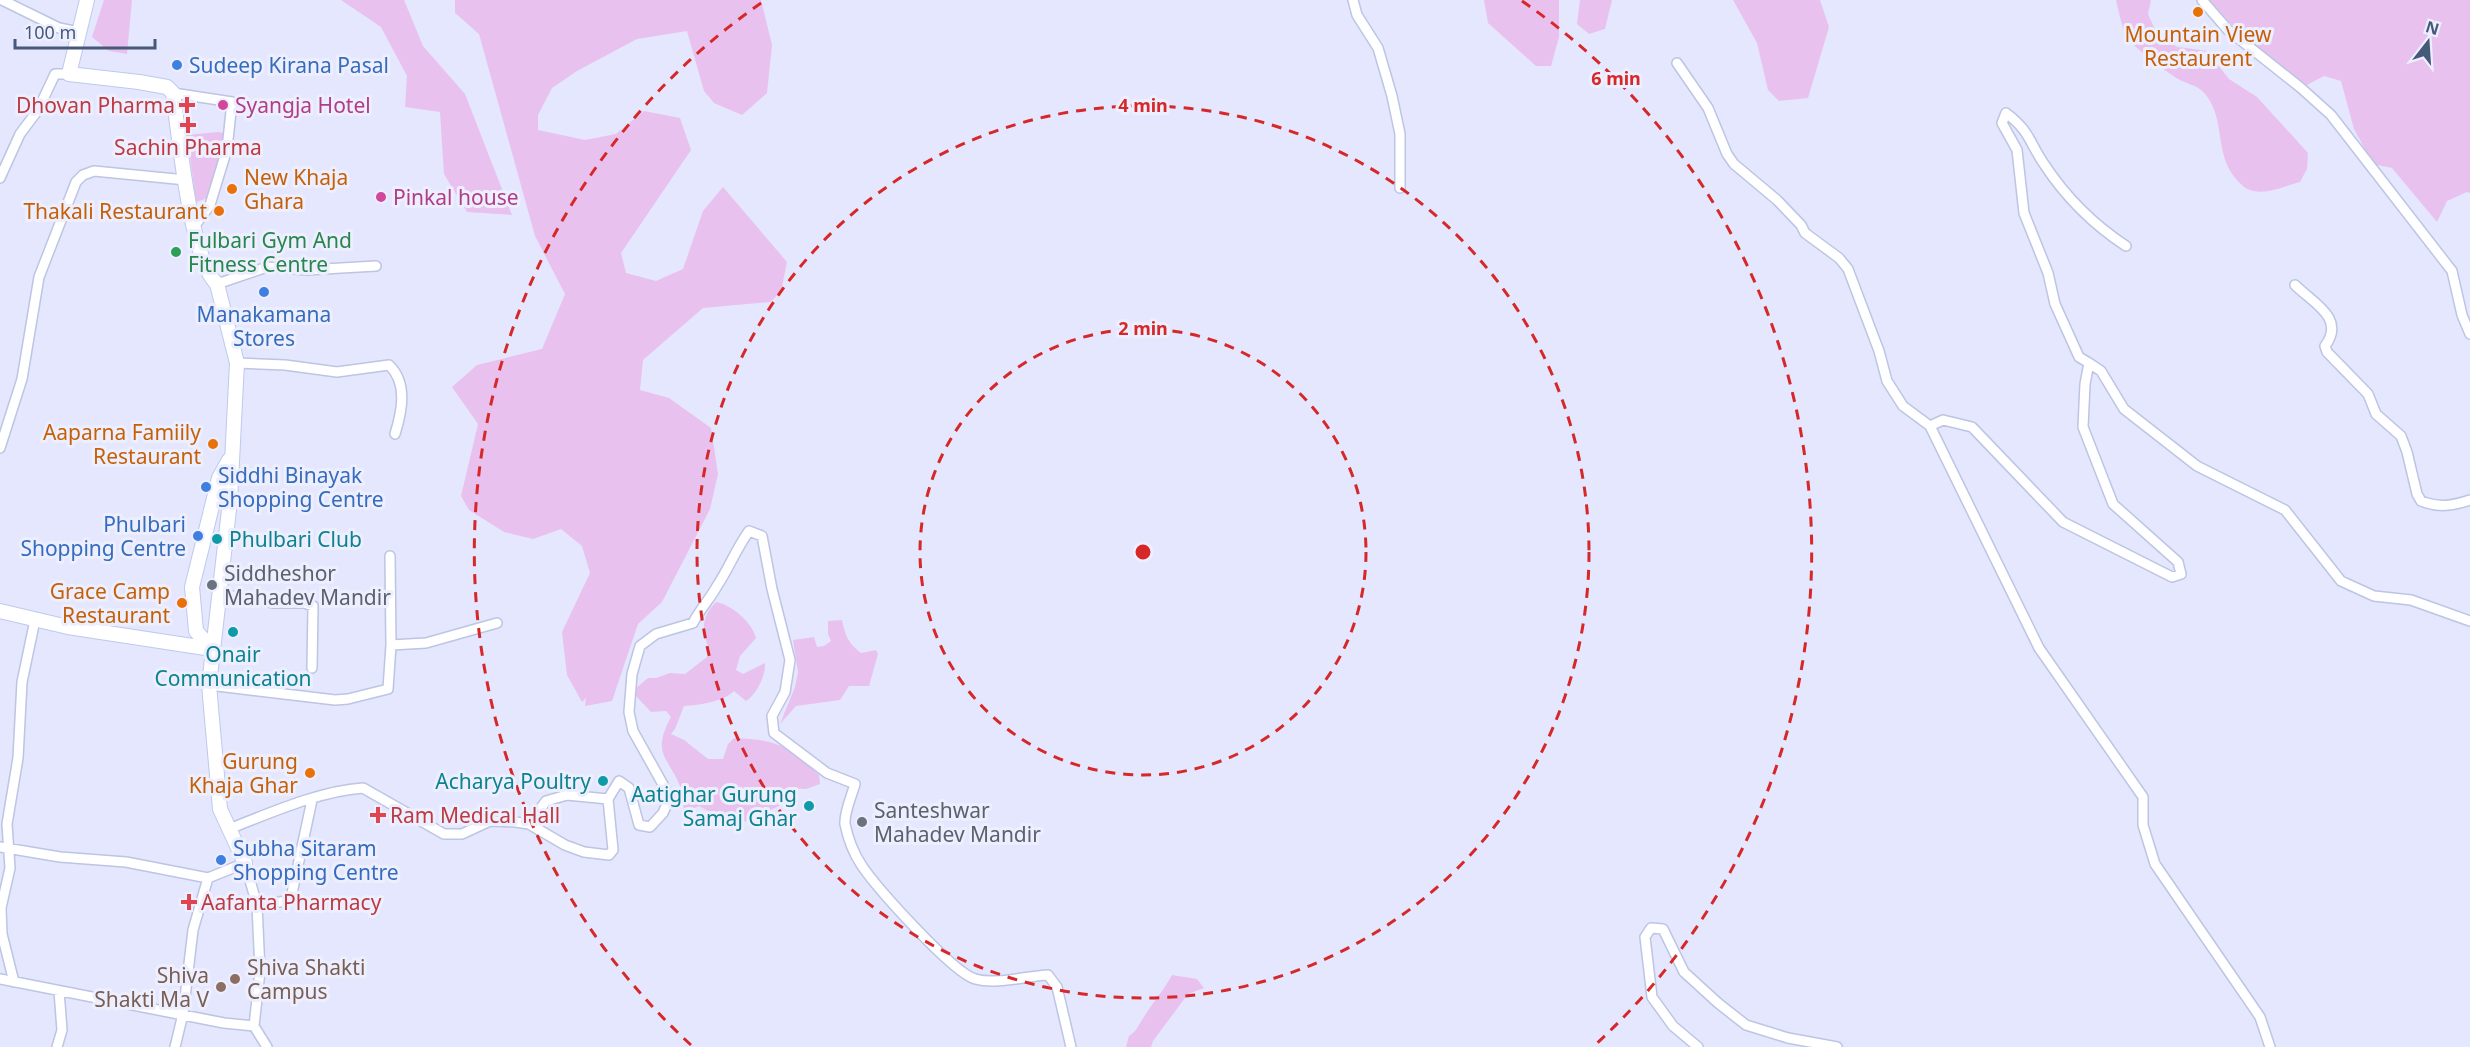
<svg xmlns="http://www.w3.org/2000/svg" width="2470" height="1047" viewBox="0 0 2470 1047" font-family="'Noto Sans',sans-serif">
<rect width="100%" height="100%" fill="#e4e7fe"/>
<path fill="#e9c1ee" d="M 104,0 L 132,0 L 127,54 L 109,51 L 92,37 Z
M 341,0 L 404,0 L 423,46 L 465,94 L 512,215 L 467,212 L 444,174 L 440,112 L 405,107 L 407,76 L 381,27 Z
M 455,0 L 761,0 L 772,45 L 767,93 L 742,115 L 714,103 L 704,91 L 687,31 L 637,39 L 577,71 L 552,88 L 538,115 L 538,130 L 585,140 L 616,134 L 644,111 L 680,118 L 691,150 L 621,253 L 626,273 L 656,281 L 683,269 L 703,211 L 723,187 L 787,262 L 781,292 L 770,302 L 703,308 L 643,360 L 640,390 L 669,398 L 711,428 L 718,474 L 710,509 L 662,602 L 638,624 L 612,701 L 585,706 L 586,698 L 582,702 L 567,675 L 562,632 L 590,573 L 582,546 L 561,529 L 533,539 L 504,532 L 469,510 L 461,496 L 478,424 L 452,387 L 477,365 L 542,349 L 565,294 L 535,236 L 479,34 L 455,13 Z
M 1484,0 L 1559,0 L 1559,37 L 1551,66 L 1536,66 L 1488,23 Z
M 1580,0 L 1612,0 L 1605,29 L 1589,34 L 1577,24 Z
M 1733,0 L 1820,0 L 1829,27 L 1808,98 L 1779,101 L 1768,90 L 1757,43 Z
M 2116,0 L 2151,0 L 2148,14 L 2157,34 L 2177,47 L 2216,52 L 2214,60 L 2229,79 L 2257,97 L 2308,153 L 2307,169 L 2300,182 C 2284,186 2258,199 2243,186 C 2211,158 2228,124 2206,95 C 2200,86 2187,84 2178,79 C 2168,73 2135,48 2128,39 C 2122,29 2119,12 2116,0 Z
M 2208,0 L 2470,0 L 2470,193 L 2467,192 L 2447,201 L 2437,222 L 2392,168 L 2373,164 L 2354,129 L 2341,81 L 2324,76 L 2305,86 L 2236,29 Z
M 218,132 L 224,133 L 220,157 L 208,198 L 196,202 L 187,135 Z
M 716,602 C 732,605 752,622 756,638 L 740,656 L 736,670 L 743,674 L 765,663 C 766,676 756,695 746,701 L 734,691 C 723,702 699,705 684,706 L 675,729 L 671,734 L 684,740 L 708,759 L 723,759 L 728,744 L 734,738 C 780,740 786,745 819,775 L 820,784 L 806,789 L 790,788 L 785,793 L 779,806 C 738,826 740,829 699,806 L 692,809 L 683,819 C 683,811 685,799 682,791 C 670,757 650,756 671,717 L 666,711 L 651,712 L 636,696 L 636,688 L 648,678 L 656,678 L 670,673 L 685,674 L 707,657 L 710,650 C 701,632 701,617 716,602 Z
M 842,620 C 845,635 848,643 861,653 L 876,650 L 878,654 L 869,686 L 849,686 L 840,700 L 796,706 L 780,724 L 795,687 L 798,672 L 793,640 L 814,637 L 817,647 L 824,646 L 831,641 L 828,634 L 828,621 Z
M 1172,975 L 1197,979 L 1204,988 L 1188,994 L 1153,1041 L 1151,1047 L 1126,1047 L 1129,1036 C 1137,1031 1139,1024 1144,1017 C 1153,1002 1164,990 1172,975 Z"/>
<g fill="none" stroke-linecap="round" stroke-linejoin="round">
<defs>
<path id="minor" d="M 2,0 L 59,28 L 79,32
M 1353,0 L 1357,15 L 1378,48 L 1392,96 L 1400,134 L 1400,188
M 2202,0 L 2228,30 L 2301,88 L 2331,115 L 2452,271 L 2462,315 L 2470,334
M 1677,63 L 1708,108 L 1727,154 L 1734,164 L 1777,200 L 1801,225 L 1805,233 L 1839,258 L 1848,269 L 1879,351 L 1887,381 L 1903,406 L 1930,426
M 173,93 L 232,102 L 227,149 L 210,205 L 193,228
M 0,178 L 20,134 L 38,110 L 55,74 L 69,74
M 217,284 L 267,267 L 307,270 L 376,266
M 2295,285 C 2313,303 2346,318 2325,346 L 2327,352 L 2368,394 L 2376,414 L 2401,436 L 2407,452 L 2417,494 L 2421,501 C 2439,508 2452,506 2470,500
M 237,363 L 285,365 L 337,372 L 389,365 C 408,383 402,411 395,434
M 2089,363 L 2079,357 L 2055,304 L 2048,273 L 2024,213 L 2017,150 L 2002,123 L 2006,113 C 2030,131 2029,142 2044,164 C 2065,196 2094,225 2126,246
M 0,448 L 22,379 L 39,277 L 76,182 L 83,175 L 94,171 L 186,180
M 219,594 L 274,603 L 304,603 L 313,606 L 312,668
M 391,645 L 426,643 L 497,623
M 209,685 L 335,700 L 348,699 L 388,689 L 391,645 L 390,556
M 529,824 L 546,801 L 567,795 L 608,799
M 229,829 C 270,813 319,791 363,788 L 444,834 L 462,834 L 490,821 L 515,822 L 529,824 L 565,845 L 584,852 L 609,855 L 613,850 L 608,799 L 619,781 L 629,788 L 639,825 L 650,827 L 663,813 L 670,797 L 633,731 L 629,712 L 632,674 L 640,646 L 656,634 L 693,623 C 700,609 710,599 717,586 C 729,568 736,549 749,531 L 762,536 L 772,589 L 790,660 L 785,692 L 772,716 L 774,733 L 827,773 L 855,784 C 852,795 844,812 845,824 C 848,839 854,854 862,866 C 877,888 952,972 975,979 C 997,985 1026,976 1048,975 L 1057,987 L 1071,1047
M 0,847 L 60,857 L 126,862 L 208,878
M 257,905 L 287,901 L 291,898 L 312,800
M 0,979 L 224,1023 L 254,1026
M 14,982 L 2,934 L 1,908 L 10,868 L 7,824 L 18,758 L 22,682 L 35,620
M 57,1047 L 62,1030 L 59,991
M 175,1047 L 183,1014 L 193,930 L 208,878 L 245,863 L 257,905 L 260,971 L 254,1026 L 267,1047
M 1698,1047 L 1673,1026 L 1652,997 L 1645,937 L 1651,928 L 1663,929 L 1684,972 L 1718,1003 L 1746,1025 L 1788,1038 L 1837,1047
M 2270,1047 L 2260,1017 L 2155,864 L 2143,825 L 2143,797 L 2039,648 L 1930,426 L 1943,420 L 1972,427 L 2063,522 L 2172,577 L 2181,574 L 2178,562 L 2113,504 L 2083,427 L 2085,384 L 2089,363 L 2101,371 L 2124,409 L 2197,466 L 2285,510 L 2341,581 L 2374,596 L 2411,600 L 2470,621"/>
<path id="secondary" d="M 87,0 L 69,74 L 139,82 L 167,87 L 173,93 C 179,134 190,259 217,284 L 237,363 L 230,501 L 209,685 L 220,809 L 245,863
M 0,611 L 68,627 L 212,649
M 212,649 L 196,631 L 192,587 L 219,478 L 229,460"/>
</defs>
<use href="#minor" stroke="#bcc5e2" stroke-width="12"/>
<use href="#secondary" stroke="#bec9ec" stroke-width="16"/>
<use href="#minor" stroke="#fff" stroke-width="9"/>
<use href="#secondary" stroke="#fff" stroke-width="14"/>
</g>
<g fill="none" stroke="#d62828" stroke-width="3" stroke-dasharray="10 8">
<circle cx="1143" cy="552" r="223"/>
<circle cx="1143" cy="552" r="446"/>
<path d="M691 1045A669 669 0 0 1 764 1M1522 1A669 669 0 0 1 1595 1045"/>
</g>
<g fill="#e8710a" stroke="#edefff" stroke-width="2">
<circle cx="2198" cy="12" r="6"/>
<circle cx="232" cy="189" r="6"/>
<circle cx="219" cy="211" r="6"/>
<circle cx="213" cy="444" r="6"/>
<circle cx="182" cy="603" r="6"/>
<circle cx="310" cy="773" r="6"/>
</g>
<g fill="#3f7fe0" stroke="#edefff" stroke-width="2">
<circle cx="177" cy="65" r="6"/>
<circle cx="264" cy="292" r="6"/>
<circle cx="206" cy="487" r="6"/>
<circle cx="198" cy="536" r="6"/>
<circle cx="221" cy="860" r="6"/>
</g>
<g fill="#e0444e" stroke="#edefff" stroke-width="2">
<path d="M184 96h6v6h6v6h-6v6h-6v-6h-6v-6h6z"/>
<path d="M185 116h6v6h6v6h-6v6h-6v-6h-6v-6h6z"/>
<path d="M375 806h6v6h6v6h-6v6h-6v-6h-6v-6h6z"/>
<path d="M186 893h6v6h6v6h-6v6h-6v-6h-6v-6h6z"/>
</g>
<g fill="#d1479c" stroke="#edefff" stroke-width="2">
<circle cx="223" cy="105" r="6"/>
<circle cx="381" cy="197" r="6"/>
</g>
<circle fill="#2e9e5b" stroke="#edefff" stroke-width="2" cx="176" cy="252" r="6"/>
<g fill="#0f9aa8" stroke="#edefff" stroke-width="2">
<circle cx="217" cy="539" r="6"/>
<circle cx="233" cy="632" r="6"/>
<circle cx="603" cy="781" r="6"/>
<circle cx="809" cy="806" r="6"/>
</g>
<g fill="#6b7280" stroke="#edefff" stroke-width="2">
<circle cx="212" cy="585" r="6"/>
<circle cx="862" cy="822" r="6"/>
</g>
<g fill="#8d6e63" stroke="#edefff" stroke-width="2">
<circle cx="235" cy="979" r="6"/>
<circle cx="221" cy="987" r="6"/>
</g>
<g text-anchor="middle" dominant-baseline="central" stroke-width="6" stroke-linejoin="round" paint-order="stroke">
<g font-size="21" fill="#c56008" stroke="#edefff" text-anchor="end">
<text x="2198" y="34" text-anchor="middle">Mountain View<tspan x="2198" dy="24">Restaurent</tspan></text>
<text x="244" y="177" text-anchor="start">New Khaja<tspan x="244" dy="24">Ghara</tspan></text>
<text x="207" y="211">Thakali Restaurant</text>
<text x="201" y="432">Aaparna Famiily<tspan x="201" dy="24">Restaurant</tspan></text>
<text x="170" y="591">Grace Camp<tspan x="170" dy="24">Restaurant</tspan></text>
<text x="298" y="761">Gurung<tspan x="298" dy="24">Khaja Ghar</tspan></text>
</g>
<g font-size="21" fill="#366cbe" stroke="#edefff" text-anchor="start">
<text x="189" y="65">Sudeep Kirana Pasal</text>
<text x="264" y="314" text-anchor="middle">Manakamana<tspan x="264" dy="24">Stores</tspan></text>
<text x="218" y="475">Siddhi Binayak<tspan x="218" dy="24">Shopping Centre</tspan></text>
<text x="186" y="524" text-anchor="end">Phulbari<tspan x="186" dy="24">Shopping Centre</tspan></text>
<text x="233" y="848">Subha Sitaram<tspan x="233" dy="24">Shopping Centre</tspan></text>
</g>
<g font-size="21" fill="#be3a42" stroke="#edefff" text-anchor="start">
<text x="175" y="105" text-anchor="end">Dhovan Pharma</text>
<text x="188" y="147" text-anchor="middle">Sachin Pharma</text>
<text x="390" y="815">Ram Medical Hall</text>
<text x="201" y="902">Aafanta Pharmacy</text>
</g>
<g font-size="21" fill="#b23c85" stroke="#edefff" text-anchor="start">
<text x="235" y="105">Syangja Hotel</text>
<text x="393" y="197">Pinkal house</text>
</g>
<g font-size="21" fill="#27864d" stroke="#edefff" text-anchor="start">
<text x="188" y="240">Fulbari Gym And<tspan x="188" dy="24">Fitness Centre</tspan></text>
</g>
<g font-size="21" fill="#0d838f" stroke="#edefff" text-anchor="end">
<text x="229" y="539" text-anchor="start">Phulbari Club</text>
<text x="233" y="654" text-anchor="middle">Onair<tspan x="233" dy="24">Communication</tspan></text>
<text x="591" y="781">Acharya Poultry</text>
<text x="797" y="794">Aatighar Gurung<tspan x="797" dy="24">Samaj Ghar</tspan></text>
</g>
<g font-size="21" fill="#5b616d" stroke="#edefff" text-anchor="start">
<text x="224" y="573">Siddheshor<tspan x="224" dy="24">Mahadev Mandir</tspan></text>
<text x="874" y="810">Santeshwar<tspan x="874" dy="24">Mahadev Mandir</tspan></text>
</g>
<g font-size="21" fill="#785e54" stroke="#edefff" text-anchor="start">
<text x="247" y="967">Shiva Shakti<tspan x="247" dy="24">Campus</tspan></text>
<text x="209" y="975" text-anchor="end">Shiva<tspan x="209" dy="24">Shakti Ma V</tspan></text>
</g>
</g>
<circle cx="1143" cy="552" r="9" fill="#d62828" stroke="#edefff" stroke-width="3"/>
<g font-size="18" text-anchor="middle" font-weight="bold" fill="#d62828" stroke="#edefff" stroke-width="6" stroke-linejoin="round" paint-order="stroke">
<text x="1616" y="85">6 min</text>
<text x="1143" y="112">4 min</text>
<text x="1143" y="335">2 min</text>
</g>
<g transform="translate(2428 42) rotate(17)" stroke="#edefff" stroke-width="4.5" paint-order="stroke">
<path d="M0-4.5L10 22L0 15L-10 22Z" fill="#47597a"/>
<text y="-9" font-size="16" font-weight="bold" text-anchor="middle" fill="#47597a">N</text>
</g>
<path d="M15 39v9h140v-9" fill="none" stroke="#47597a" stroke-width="3"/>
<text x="24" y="39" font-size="18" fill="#47597a" stroke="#edefff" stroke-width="4.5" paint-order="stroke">100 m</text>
</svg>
